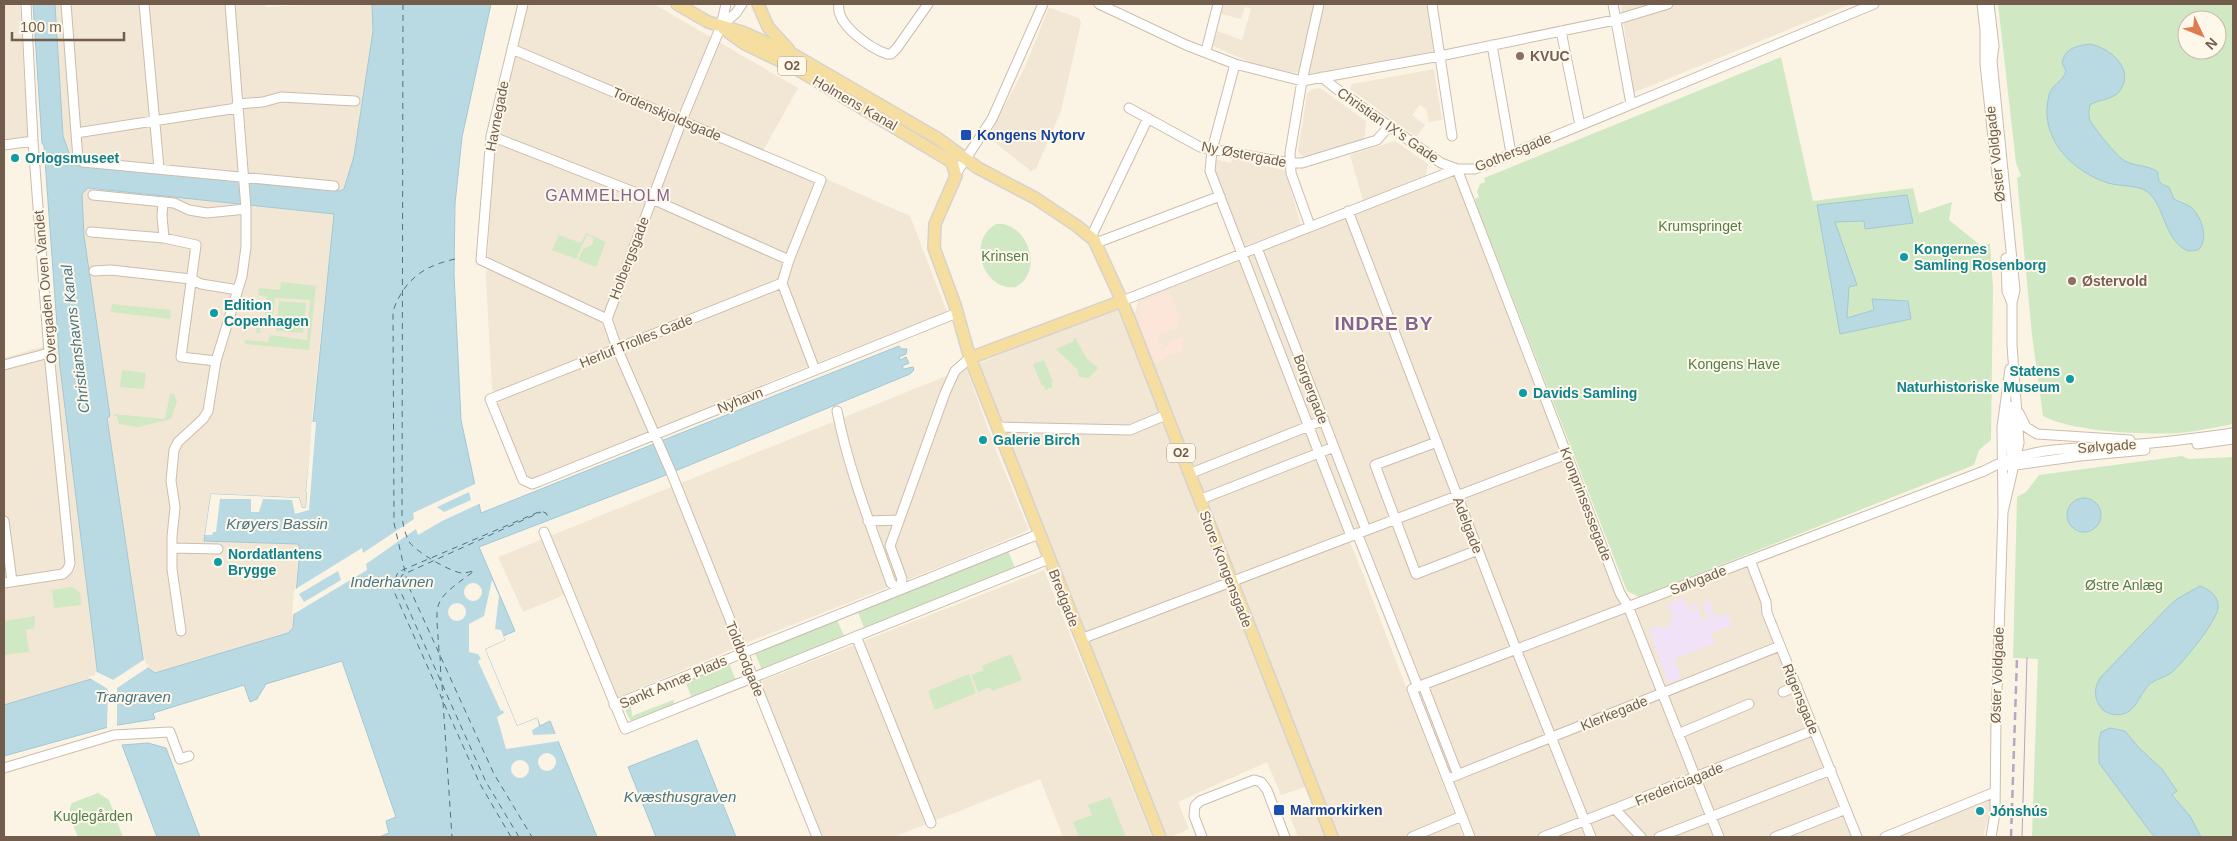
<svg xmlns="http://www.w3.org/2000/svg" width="2237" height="841" viewBox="0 0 2237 841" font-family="Arial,sans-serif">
<rect width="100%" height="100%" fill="#fbf4e5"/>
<path fill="#f2e7d4" d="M 4,4 L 20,4 L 28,138 L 4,141 Z
M 55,4 L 265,4 L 266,7 L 320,4 L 372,5 L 373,31 L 354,157 L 344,189 L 340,191 L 73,164 L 63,136 Z
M 527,4 L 654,4 L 798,88 L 763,151 L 910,216 L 947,312 L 801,369 L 536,478 L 530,479 L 526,475 L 492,389 L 486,279 L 496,131 Z
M 1224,4 L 1316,4 L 1300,71 L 1296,73 L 1254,64 L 1213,46 L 1217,31 L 1242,40 L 1251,9 L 1245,7 L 1241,19 L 1221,14 Z
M 1323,4 L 1428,4 L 1436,51 L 1307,74 Z
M 1621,4 L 1851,4 L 1633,93 Z
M 1050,8 L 1079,18 L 1081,23 L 1061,111 L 1036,169 L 1031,171 L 988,137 L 1025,67 L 1048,9 Z
M 1434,69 L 1442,120 L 1429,122 L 1426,109 L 1420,105 L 1412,115 L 1425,125 L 1416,137 L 1350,89 L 1352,84 Z
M 1320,88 L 1366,121 L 1365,136 L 1363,139 L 1304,158 L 1298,152 L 1307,94 L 1311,90 Z
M 1395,141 L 1428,164 L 1426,175 L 1363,201 L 1350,155 Z
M 1215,159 L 1231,163 L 1232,159 L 1285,170 L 1301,225 L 1242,247 L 1213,169 Z
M 1457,169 L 1628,606 L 1750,560 L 1857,837 L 1470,837 L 1241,254 Z
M 87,188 L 334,214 L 312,418 L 309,510 L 205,535 L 205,541 L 297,544 L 299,546 L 293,628 L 288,633 L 155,673 L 144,665 L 107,418 L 110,416 L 84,236 L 82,194 Z
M 1240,261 L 1319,467 L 1363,574 L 1463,837 L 1338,837 L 1134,316 L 1139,299 Z
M 1117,308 L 1226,579 L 1305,787 L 1281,795 L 1267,762 L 1178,802 L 1189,829 L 1171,837 L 1167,837 L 1055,562 L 977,364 Z
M 58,342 L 98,677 L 4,705 L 4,358 Z
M 966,368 L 997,453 L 1029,530 L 958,560 L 766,635 L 617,698 L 574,591 L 523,612 L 498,557 Z
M 1044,570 L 1152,837 L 1063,837 L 1040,779 L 894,837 L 821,837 L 760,686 L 762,681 Z
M 1995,792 L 1983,837 L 1885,837 Z
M 1314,808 L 1325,837 L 1298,837 L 1290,817 Z"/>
<path fill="#fbe6d9" d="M 1169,291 L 1181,319 L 1177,321 L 1179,328 L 1158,335 L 1160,343 L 1164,345 L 1160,349 L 1163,350 L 1168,346 L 1167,343 L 1183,336 L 1183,352 L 1166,356 L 1166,359 L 1155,363 L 1136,315 L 1141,302 Z"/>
<path fill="#f1e2f7" d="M 1684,598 L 1690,612 L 1694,610 L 1691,604 L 1696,603 L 1703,622 L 1708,619 L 1702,604 L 1709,601 L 1716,617 L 1728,613 L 1732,625 L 1711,634 L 1715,643 L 1674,659 L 1681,678 L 1668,683 L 1649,630 L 1660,625 L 1662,629 L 1671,625 L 1669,621 L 1673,619 L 1667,604 Z"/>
<path fill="#d0e8c4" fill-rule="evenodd" d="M 1998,4 L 2233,4 L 2233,424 C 2216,427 2198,431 2180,433 C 2145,435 2073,432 2043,416 L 2032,335 L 2017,178 L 2021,176 L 2016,163 ZM 2187,20 L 2217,20 L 2217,50 L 2187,50 Z
M 1781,57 L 1813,201 L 1913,188 L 1919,213 L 1952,202 L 1949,220 L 1980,245 L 1990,244 L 1993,287 L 1991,440 L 1979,450 L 1974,465 L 1639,597 L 1627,591 L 1478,209 L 1475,199 L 1479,197 L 1477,192 L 1480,184 L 1485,182 L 1484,178 Z
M 996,224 C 1027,221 1045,271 1016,287 C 983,292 966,240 996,224 Z
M 586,233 L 606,242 L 596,267 L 578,260 L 583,249 L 592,245 L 594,238 L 587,235 L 576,259 L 552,250 L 559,235 L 581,243 Z
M 281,282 L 316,286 L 309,350 L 245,344 L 245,340 L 268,342 L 270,335 L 307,340 L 310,300 L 275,298 L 272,327 L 260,326 L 260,333 L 256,333 L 258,317 L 265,316 L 267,297 L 258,295 L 259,288 L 280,290 Z
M 279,301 L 306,303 L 303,333 L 276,331 Z
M 112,304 L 171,310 L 170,319 L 111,312 Z
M 1073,338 L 1075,338 L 1087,359 L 1098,368 L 1089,378 L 1079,377 L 1078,370 L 1056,349 L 1074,341 Z
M 1044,360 L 1053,382 L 1051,383 L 1053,387 L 1045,390 L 1044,385 L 1042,386 L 1033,364 Z
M 122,370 L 146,373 L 144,389 L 120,387 Z
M 170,394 L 174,394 L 177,401 L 171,419 L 138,427 L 119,424 L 117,416 L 114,416 L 114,414 L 165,419 Z
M 2182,456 L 2189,459 L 2233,457 L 2233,837 L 2032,837 L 2038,659 L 2013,658 L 2017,497 L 2026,492 L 2039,475 Z
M 1005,551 L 1009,553 L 1015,568 L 1013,570 L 866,629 L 864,628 L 858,612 L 859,609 Z
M 72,587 L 80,593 L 81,605 L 54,608 L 52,590 Z
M 35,616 L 34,628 L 26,630 L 29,652 L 4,655 L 4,621 Z
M 837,620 L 844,636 L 842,639 L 762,670 L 754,651 Z
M 1011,654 L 1022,680 L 992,691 L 990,687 L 978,692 L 971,675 L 984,670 L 982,666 Z
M 728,661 L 736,680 L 692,698 L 684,679 Z
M 969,674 L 976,693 L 935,710 L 928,691 Z
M 658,689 L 660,695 L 631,707 L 632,716 L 673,700 L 675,705 L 634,721 L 630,720 L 624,707 L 625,703 Z
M 98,793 L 109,800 L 123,837 L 78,837 C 74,826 66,813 72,803 Z
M 1110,797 L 1126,837 L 1079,837 L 1073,822 L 1092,815 L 1088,805 Z"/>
<path fill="#badae3" stroke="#a1c8d5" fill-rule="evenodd" d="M 33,4 L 55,4 L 63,136 L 73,164 L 340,191 L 344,189 L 354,156 L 373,31 L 372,5 L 369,4 L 491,4 L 462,137 L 455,204 L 454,274 L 461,420 L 481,513 L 899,346 L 901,349 L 907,349 L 906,354 L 899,357 L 900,360 L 906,357 L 909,363 L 902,366 L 904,369 L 913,367 L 914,370 L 910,374 L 656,479 L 479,547 L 515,631 L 503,636 L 505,640 L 485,649 L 517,726 L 537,718 L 540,726 L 550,721 L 597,837 L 379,837 L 389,833 L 386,821 L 396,817 L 342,661 L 266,684 L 257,699 L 250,702 L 244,685 L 153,713 L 155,719 L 112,726 L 4,756 L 4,705 L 98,677 L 60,367 L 44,146 L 42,143 ZM 88,188 L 334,214 L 306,492 L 307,492 L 306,508 L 302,508 L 299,498 L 211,494 L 205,535 L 204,541 L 298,544 L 300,549 L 293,628 L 288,633 L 155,673 L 144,665 L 107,418 L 110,416 L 84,236 L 82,194 Z
M 2090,44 C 2111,48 2136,70 2119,92 C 2112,100 2099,99 2090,105 C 2089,111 2088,114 2090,120 C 2094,128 2117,157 2125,161 C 2137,167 2148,165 2158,172 C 2157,181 2161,185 2169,187 L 2174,199 C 2179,202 2184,203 2189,206 C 2201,213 2210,240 2198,250 L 2188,251 C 2166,242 2165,211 2151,195 C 2142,184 2121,187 2108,183 C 2071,171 2038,137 2049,95 C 2052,84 2063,82 2066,71 L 2062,63 C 2065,48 2076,46 2090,44 Z
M 1907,195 L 1913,223 L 1865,229 L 1864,221 L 1835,222 L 1857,285 L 1849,287 L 1847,318 L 1874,310 L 1872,299 L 1908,301 L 1911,319 L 1840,334 L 1817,205 Z
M2067 515a17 17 0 1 1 34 0a17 17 0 1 1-34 0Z
M 2200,586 C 2210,590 2219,596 2218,608 C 2217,621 2182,664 2171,673 C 2165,677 2157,679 2151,683 C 2141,691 2138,707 2126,713 C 2119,716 2111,715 2104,711 C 2094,701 2093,690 2100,678 L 2168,607 L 2177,599 Z
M 2110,728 L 2125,731 L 2139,748 L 2162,769 L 2177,791 L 2172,795 L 2190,816 L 2201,837 L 2156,837 L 2152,834 L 2099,763 L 2099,740 L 2101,732 Z
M 697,740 L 736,837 L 656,837 L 628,767 Z
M 148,743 L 166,748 L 200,837 L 157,837 L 122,745 Z"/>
<path fill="#fbf4e5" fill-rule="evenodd" d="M 312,422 L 316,422 L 309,510 L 295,514 L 292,500 L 263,499 L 259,512 L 251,512 L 251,499 L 220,499 L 216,532 L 213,532 L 212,535 L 205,535 L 211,494 L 299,498 L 302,508 L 306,508 L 307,492 L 306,492 Z
M 477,483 L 481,503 L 442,521 L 418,535 L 416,529 L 366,564 L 367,570 L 292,615 L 294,590 L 362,548 L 363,553 L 414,519 L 413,513 ZM 469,492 L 471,500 L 444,512 L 437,507 ZM 338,571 L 341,580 L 304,602 L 299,594 Z
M 492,580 L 499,596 L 495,629 L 501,630 L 505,640 L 485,649 L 517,726 L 537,718 L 539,726 L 532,730 L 533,735 L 556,734 L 559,741 L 506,749 L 497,717 L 504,713 L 503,710 L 501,711 L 478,661 L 481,659 L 478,654 L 469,652 L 469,624 L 484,616 Z
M464 592a9 9 0 1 1 18 0a9 9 0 1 1-18 0Z
M448 612a9 9 0 1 1 18 0a9 9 0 1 1-18 0Z
M 145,659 L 146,664 L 150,666 L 117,688 L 117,727 L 107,729 L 108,689 L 88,677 L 95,675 L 95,671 L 113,680 Z
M538 762a9 9 0 1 1 18 0a9 9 0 1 1-18 0Z
M511 769a9 9 0 1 1 18 0a9 9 0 1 1-18 0Z"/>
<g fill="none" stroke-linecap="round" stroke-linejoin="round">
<path stroke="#477585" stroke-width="1" stroke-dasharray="6 5" stroke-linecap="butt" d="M 403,4 L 402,516 C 403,525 405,535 410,543 C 417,552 450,572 462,573 C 465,573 470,572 473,571
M 455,259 C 423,266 404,280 393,311 L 394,523 L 408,585 L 494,774 L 532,837
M 439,651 C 436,600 430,603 473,572
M 440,655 L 441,681
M 442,685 L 443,698
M 443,702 L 452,837
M 511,837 L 480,784 L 392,587 L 398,572 L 541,511 L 546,513 L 549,519
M 519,837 L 486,782 L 399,588 L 399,582 L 402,575 L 541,512"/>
<defs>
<path id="minor" d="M 66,4 L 78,159 L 83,162 L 334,186
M 144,4 L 159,168
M 523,4 L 491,136 L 481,260 L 607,319
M 726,4 L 721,26 L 682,120 L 607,319 L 617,348 L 671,472 L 817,837
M 839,4 C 835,24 870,48 887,54 L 891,54 L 897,48 L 928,4
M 1099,4 L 1186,45 L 1235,64 L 1302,81 L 1440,56 L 1615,20 L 1668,4
M 1432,4 L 1452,136
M 1613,4 L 1631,104
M 1982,4 L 1985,30 L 1985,64 L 1997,175
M 1989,4 L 1994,46 L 1992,61 L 2015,290 L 2012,303 L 2012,345 L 2019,443 L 2003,512
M 721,26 L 736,13 L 742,4
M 1561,31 L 1580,125
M 1492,45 L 1511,153
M 512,49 L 821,180 L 789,260 L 782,283 L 815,370
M 1206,51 L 1218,4
M 1235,64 L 1212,150 L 1210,171 L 1351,536
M 1322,77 L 1334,87 L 1441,163 L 1457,169
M 237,104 L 263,102 L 281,97 L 355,101
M 1129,108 L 1200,147 L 1290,163 L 1302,163 L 1377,140 L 1389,126
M 76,133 L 237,108
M 491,136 L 652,199 L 789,260
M 4,145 L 33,141
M 1457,169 L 1620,593 L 1628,606 L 1719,837
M 957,172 L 992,119 L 1043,4
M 93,195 L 174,203 L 189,210 L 207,213 L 246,209
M 163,202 L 162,216 L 164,238
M 1348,211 L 1516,649 L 1591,837
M 1310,226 L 1291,173 L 1290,153 L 1302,81 L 1319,4
M 91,232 L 164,238 L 196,245 L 181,357 L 216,361
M 1091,237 L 1148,118
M 1096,243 L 1220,196
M 1257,248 L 1366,530
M 2006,258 L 2007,291 L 2012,303
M 94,271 L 111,270 L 191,279 L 201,284 L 238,290
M 782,283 L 490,399 L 523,480 L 532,484 L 540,481 L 957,313
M 1122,301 L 1457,169 L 1475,169 L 1874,4
M 4,365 L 49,353
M 2009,406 L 2012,461
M 837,411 C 849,471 871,526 891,583 L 900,590 L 902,579 L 890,546 L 945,393 L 955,371 L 970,358
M 2019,413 L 2026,427 L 2037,434 L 2130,440
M 997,427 L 1130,430 L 1166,415
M 1437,442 L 1375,465 L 1416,574 L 1478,550
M 2197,444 L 2233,439
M 2009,466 L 2080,456 L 2145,450
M 1189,474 L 1324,420
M 1199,500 L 1334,447
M 4,521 L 12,581
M 868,521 L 899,520
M 544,532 L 625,729 L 1049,559
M 1357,533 L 1418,687
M 172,548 L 218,549
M 1750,560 L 1766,602 L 1767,613 L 1857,837
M 4,583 L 63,574 L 68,569 L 70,563 L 49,353 L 33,141 L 26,4
M 181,631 L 172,569 L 172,537 L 175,507 L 171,481 L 174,450 L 178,442 L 203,419 L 208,411 L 216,361 L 242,276 L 246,247 L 246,209 L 230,4
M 856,636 L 931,823
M 1081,639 L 1567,454
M 1423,685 L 1458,775
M 1783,692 L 1797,686
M 614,705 L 1039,534
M 1678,734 L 1749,704
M 4,768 L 114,735 L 170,732 L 180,759 L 189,756
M 1447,779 L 1780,646
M 1615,809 L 1641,837
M 1202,837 L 1194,816 L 1195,806 L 1200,801 L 1254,780 L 1261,782 L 1267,790 L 1285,837
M 1412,837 L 1462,816
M 1470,837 L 1412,689 L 1984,471 C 2027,446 2078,449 2126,445 C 2162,443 2198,438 2233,433
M 1543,837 L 1814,730
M 1659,837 L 1831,770
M 1775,837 L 1846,809
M 1885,837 L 1995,792
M 1991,837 L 1995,813 L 1996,721 L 2003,512 L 2002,427 L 2010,369"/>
<path id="major" d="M 677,4 L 708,22 L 742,32 L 796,56 L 937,138 L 978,168 L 1035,198 L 1077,226 L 1094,240 L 1122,301 L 1332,837
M 758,4 L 768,27 L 789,50
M 724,29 L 745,44 L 795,68 L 952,162 L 956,176 L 935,224 L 934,248 L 955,305 L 970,358 L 1160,837
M 970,358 L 1122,301"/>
</defs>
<use href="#minor" stroke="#ccbdac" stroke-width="11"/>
<use href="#major" stroke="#d8d2cd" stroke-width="14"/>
<use href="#minor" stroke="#fff" stroke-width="9"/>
<use href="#major" stroke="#f6dea1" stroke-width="11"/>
<path stroke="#b8a4c4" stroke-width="1" d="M 2022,837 L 2027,658"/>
<path stroke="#b8a4c4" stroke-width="2.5" stroke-dasharray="8 5" stroke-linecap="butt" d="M 2011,837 L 2017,658"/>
</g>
<g fill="#8d6e63" stroke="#fef8eb" stroke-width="2">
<circle cx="1520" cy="56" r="5"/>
<circle cx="2072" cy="281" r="5"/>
</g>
<g fill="#1a4fb4" stroke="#fef8eb" stroke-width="2">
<rect x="960" y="129" width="12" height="12" rx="2.5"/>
<rect x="1273" y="804" width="12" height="12" rx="2.5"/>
</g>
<g fill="#0f9aa8" stroke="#fef8eb" stroke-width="2">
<circle cx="15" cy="158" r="5"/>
<circle cx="1904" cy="257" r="5"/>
<circle cx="214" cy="313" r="5"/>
<circle cx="2070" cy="379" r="5"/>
<circle cx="1523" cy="393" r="5"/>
<circle cx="983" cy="440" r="5"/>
<circle cx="218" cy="562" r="5"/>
<circle cx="1980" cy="811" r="5"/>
</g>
<g text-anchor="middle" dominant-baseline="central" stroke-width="4" stroke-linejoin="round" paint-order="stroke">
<g fill="#fef8eb" stroke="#9c8c7c" stroke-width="1">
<rect x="778" y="56.5" width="28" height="19" rx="4"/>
<rect x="1167" y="443.5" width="28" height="19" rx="4"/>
</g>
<g font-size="12" font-weight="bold" fill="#725d4c">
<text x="792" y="66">O2</text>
<text x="1181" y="453">O2</text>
</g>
<g font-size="14" font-weight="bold" fill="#785e54" stroke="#fef8eb" text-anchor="start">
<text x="1530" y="56">KVUC</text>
<text x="2082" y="281">Østervold</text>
</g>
<g font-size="14" fill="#725d4c" stroke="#fef8eb">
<text transform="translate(855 103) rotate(30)">Holmens Kanal</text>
<text transform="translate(667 114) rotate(23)">Tordenskjoldsgade</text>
<text transform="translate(497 116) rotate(-79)">Havnegade</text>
<text transform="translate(1388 125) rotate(35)">Christian IX's Gade</text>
<text transform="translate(1513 152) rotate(-22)">Gothersgade</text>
<text transform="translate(1244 154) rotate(11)">Ny Østergade</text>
<text transform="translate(1995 154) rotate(-96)">Øster Voldgade</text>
<text transform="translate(629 258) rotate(-69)">Holbergsgade</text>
<text transform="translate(45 287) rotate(-95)">Overgaden Oven Vandet</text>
<text transform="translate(636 341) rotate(-22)">Herluf Trolles Gade</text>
<text transform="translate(1311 389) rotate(69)">Borgergade</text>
<text transform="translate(740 400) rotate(-22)">Nyhavn</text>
<text transform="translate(2107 446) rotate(-4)">Sølvgade</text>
<text transform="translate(1586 504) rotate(69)">Kronprinsessegade</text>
<text transform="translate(1468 525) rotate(69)">Adelgade</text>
<text transform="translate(1226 569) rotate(69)">Store Kongensgade</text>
<text transform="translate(1698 580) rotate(-21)">Sølvgade</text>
<text transform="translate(1064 598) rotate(69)">Bredgade</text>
<text transform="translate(745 659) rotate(68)">Toldbodgade</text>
<text transform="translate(1997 675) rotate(-88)">Øster Voldgade</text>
<text transform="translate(673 682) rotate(-23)">Sankt Annæ Plads</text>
<text transform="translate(1801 699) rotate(68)">Rigensgade</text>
<text transform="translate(1614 713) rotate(-22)">Klerkegade</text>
<text transform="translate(1679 784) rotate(-22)">Fredericiagade</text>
</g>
<g font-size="14" font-weight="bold" fill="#164399" stroke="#fef8eb" text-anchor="start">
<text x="977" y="135">Kongens Nytorv</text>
<text x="1290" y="810">Marmorkirken</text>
</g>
<g font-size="14" font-weight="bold" fill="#0d838f" stroke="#fef8eb" text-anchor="start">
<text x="25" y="158">Orlogsmuseet</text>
<text x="1914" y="249">Kongernes<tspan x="1914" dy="16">Samling Rosenborg</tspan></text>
<text x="224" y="305">Edition<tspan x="224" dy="16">Copenhagen</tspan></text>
<text x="2060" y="371" text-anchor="end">Statens<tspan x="2060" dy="16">Naturhistoriske Museum</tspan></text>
<text x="1533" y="393">Davids Samling</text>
<text x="993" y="440">Galerie Birch</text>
<text x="228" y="554">Nordatlantens<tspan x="228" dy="16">Brygge</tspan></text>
<text x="1990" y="811">Jónshús</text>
</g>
<g font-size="14" fill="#537d47" stroke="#fef8eb">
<text x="1700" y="226">Krumspringet</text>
<text x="1005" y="256">Krinsen</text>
<text x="1734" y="364">Kongens Have</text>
<text x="2124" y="585">Østre Anlæg</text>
<text x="93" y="816">Kuglegården</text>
</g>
<g font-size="15" font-style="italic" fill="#477585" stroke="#fef8eb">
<text transform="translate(75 339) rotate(-97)">Christianshavns Kanal</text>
<text x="277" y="523">Krøyers Bassin</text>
<text x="392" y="581">Inderhavnen</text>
<text x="133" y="696">Trangraven</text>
<text x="680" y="796">Kvæsthusgraven</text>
</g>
<g font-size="16" letter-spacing="1" fill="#84638f" stroke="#fef8eb">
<text x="608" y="195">GAMMELHOLM</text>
</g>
<g font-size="19" font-weight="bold" letter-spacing="1" fill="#84638f" stroke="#fef8eb">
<text x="1384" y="323">INDRE BY</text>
</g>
</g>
<rect width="2237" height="841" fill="none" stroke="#725d4c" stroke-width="10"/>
<g transform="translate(2202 35) rotate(133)"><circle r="24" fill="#fef8eb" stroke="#c6baab"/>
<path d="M0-4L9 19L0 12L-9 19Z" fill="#de7c50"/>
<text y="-8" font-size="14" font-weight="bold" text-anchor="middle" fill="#725d4c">N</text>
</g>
<path d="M12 32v8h112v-8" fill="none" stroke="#725d4c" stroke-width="2.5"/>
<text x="20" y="32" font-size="15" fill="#725d4c" stroke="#fef8eb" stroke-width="4" paint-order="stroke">100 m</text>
</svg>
